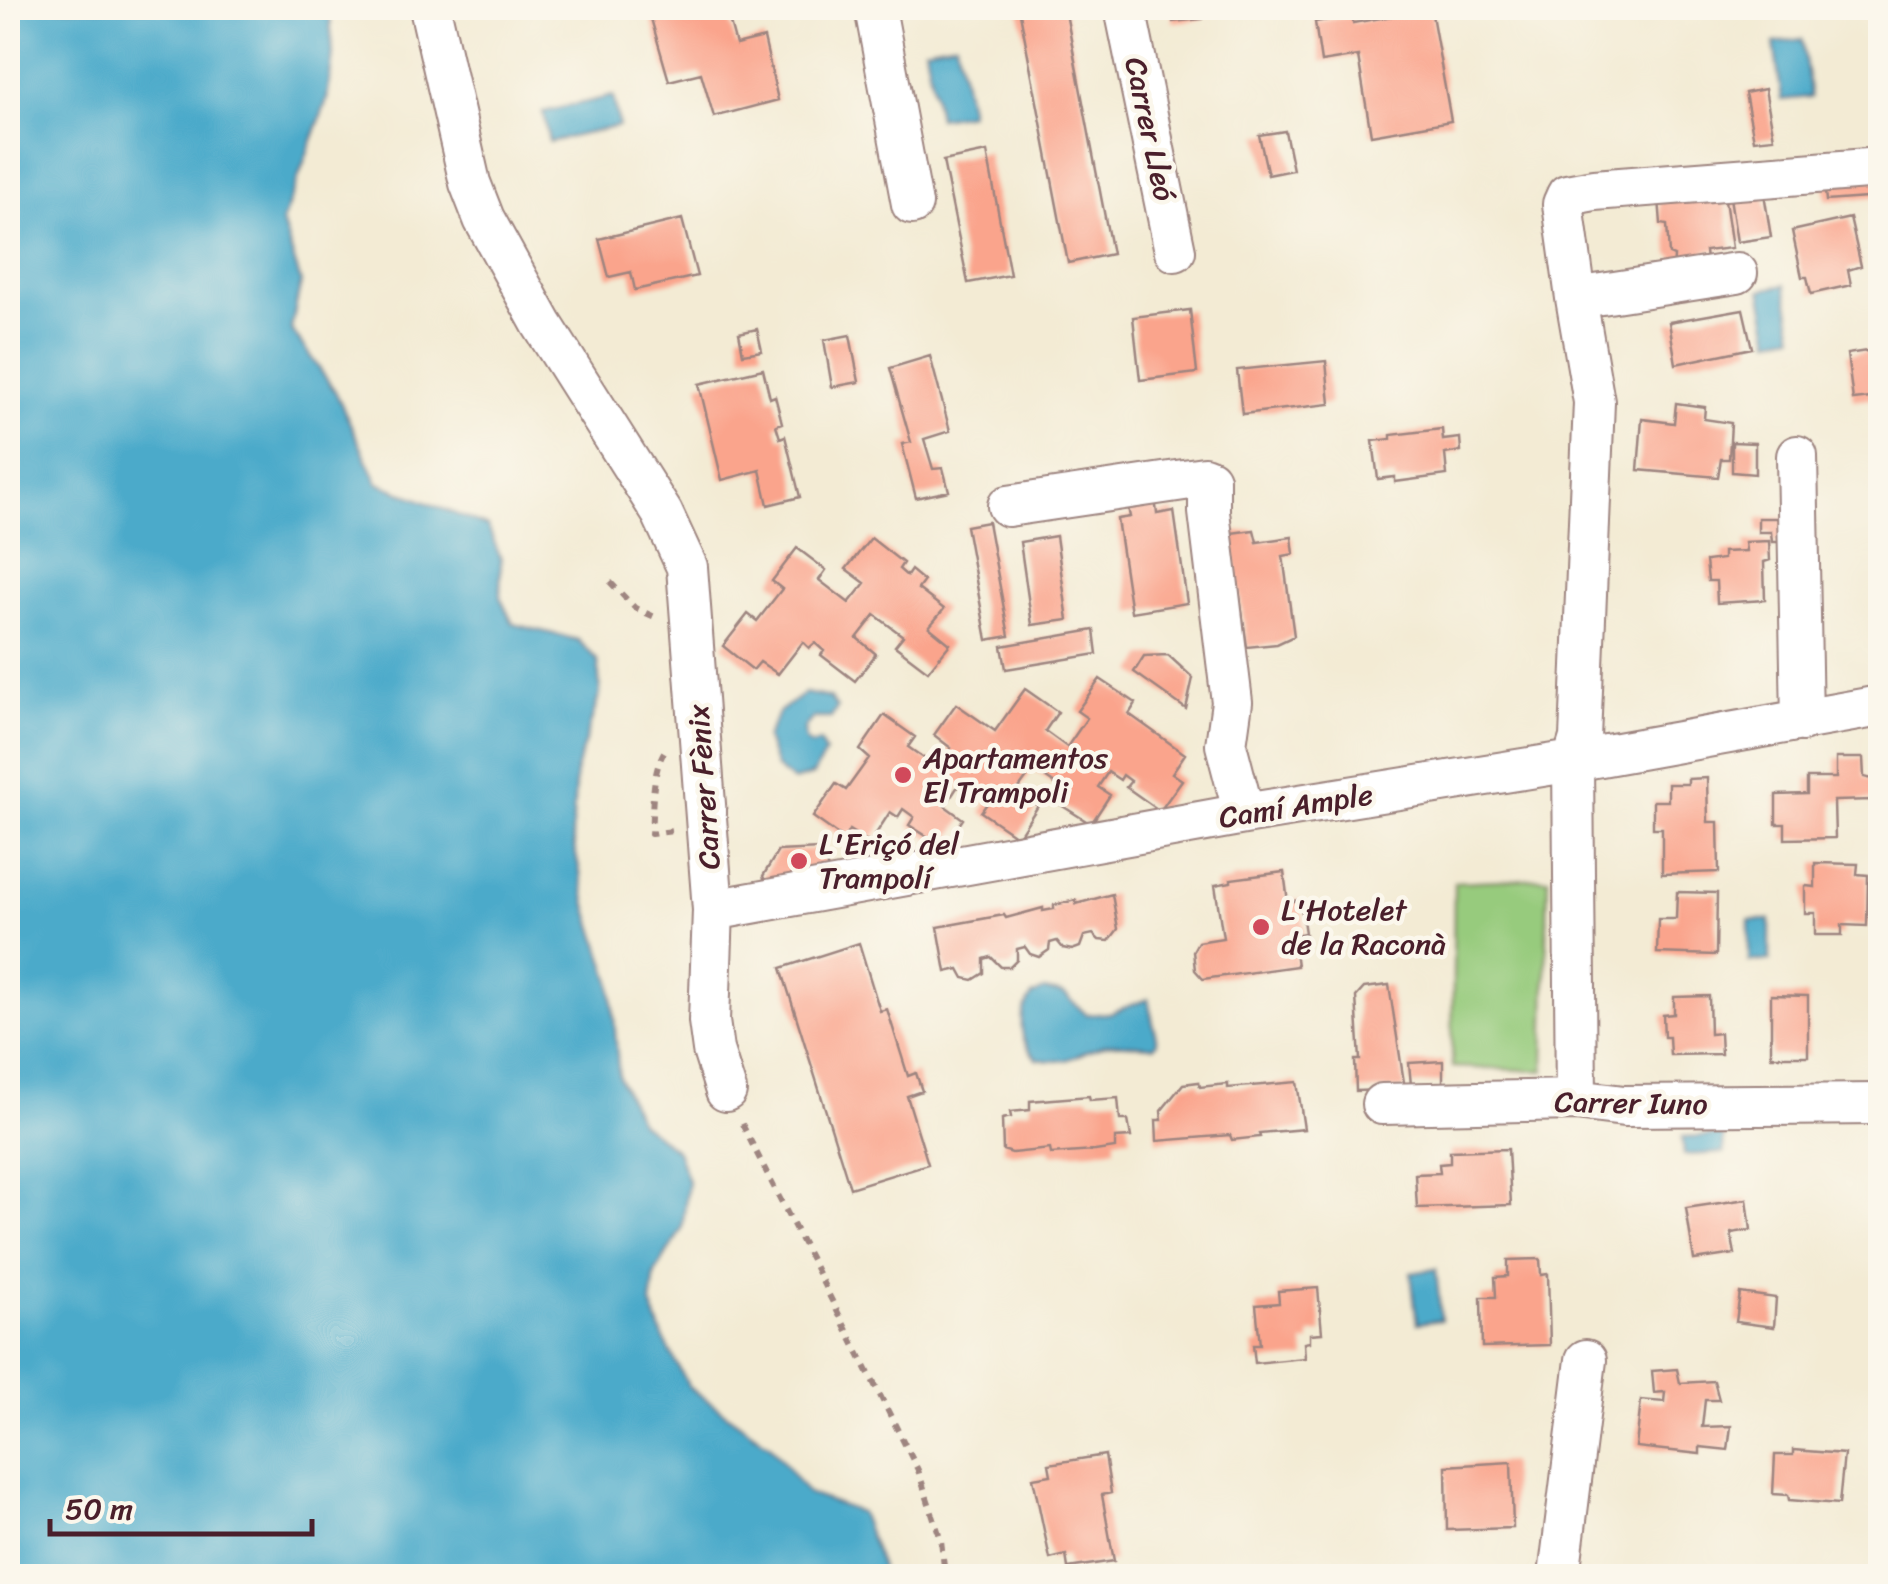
<svg xmlns="http://www.w3.org/2000/svg" width="1888" height="1584" viewBox="0 0 1888 1584" font-family="Sriracha,sans-serif">
<rect width="100%" height="100%" fill="#fbf7ec"/>
<filter id="ink" filterUnits="userSpaceOnUse"><feTurbulence type="fractalNoise" baseFrequency=".01" numOctaves="2"/><feDisplacementMap in="SourceGraphic" scale="20" xChannelSelector="R" yChannelSelector="G"/><feConvolveMatrix kernelMatrix="1 2 1 2 8 2 1 2 1" color-interpolation-filters="sRGB"/></filter>
<filter id="wash" filterUnits="userSpaceOnUse"><feTurbulence type="fractalNoise" baseFrequency=".0048" numOctaves="4" result="noise"/><feDisplacementMap in="SourceGraphic" scale="40" xChannelSelector="R" yChannelSelector="G"/><feGaussianBlur stdDeviation="2.25" result="paint"/><feColorMatrix in="noise" values="0 0 0 0 0 0 0 0 0 0 0 0 0 0 0 0 0 1.4 0 .05"/><feComposite in="paint" operator="in"/></filter>
<g filter="url(#wash)">
<rect width="100%" height="100%" fill="#f3ebd4"/>
<path fill="#97cb7d" stroke="#707554" stroke-width="2.5" d="M 1548,878 L 1544,1071 L 1452,1067 L 1454,882 Z"/>
<path fill="#4baaca" stroke="#4a647a" stroke-width="2.5" d="M 8,8 L 329,8 L 333,54 L 327,100 L 282,222 L 301,282 L 291,329 L 335,391 L 378,483 L 488,527 L 501,559 L 500,597 L 513,624 L 578,640 L 598,661 L 600,693 L 576,770 L 572,836 L 588,909 L 611,981 L 619,1078 L 640,1122 L 677,1151 L 688,1181 L 682,1229 L 655,1273 L 651,1304 L 663,1337 L 689,1387 L 771,1446 L 808,1494 L 860,1512 L 881,1567 L 881,1576 L 8,1576 Z
M 1802,39 L 1811,97 L 1782,100 L 1774,43 Z
M 956,42 L 970,113 L 938,118 L 925,48 Z
M 613,96 L 619,126 L 549,142 L 543,112 Z
M 1785,285 L 1794,335 L 1771,339 L 1761,290 Z
M 805,693 L 830,698 L 837,708 L 831,718 L 813,718 L 804,728 L 805,740 L 811,745 L 820,742 L 825,753 L 813,775 L 793,781 L 776,768 L 766,738 L 779,712 Z
M 1749,920 L 1770,920 L 1770,961 L 1749,961 Z
M 1044,990 L 1064,994 L 1087,1015 L 1110,1013 L 1148,999 L 1157,1042 L 1154,1046 C 1137,1046 1123,1041 1106,1045 C 1074,1052 1075,1066 1037,1059 C 1018,1041 1017,1017 1032,996 Z
M 1723,1135 L 1724,1153 L 1684,1155 L 1682,1137 Z
M 1436,1269 L 1441,1320 L 1417,1323 L 1411,1273 Z"/>
<g id="blocks">
<path fill="#faa48c" d="M 678,8 L 726,8 L 736,45 L 764,38 L 778,100 L 714,117 L 701,73 L 669,81 L 650,15 Z
M 1019,8 L 1065,8 L 1112,254 L 1068,263 Z
M 1171,8 L 1202,8 L 1203,19 L 1173,22 Z
M 1431,9 L 1451,121 L 1371,135 L 1358,56 L 1321,62 L 1315,22 L 1352,16 L 1353,23 Z
M 1765,89 L 1774,138 L 1754,140 L 1745,93 Z
M 1285,131 L 1293,170 L 1268,175 L 1259,135 Z
M 987,152 L 1010,275 L 968,283 L 943,161 Z
M 1880,178 L 1880,197 L 1826,201 L 1824,182 Z
M 1763,187 L 1771,237 L 1737,242 L 1729,191 Z
M 1724,193 L 1732,248 L 1705,251 L 1707,270 L 1673,275 L 1674,256 L 1669,254 L 1667,225 L 1661,224 L 1659,199 Z
M 1850,218 L 1861,266 L 1848,270 L 1851,285 L 1811,294 L 1807,277 L 1802,277 L 1792,231 Z
M 682,219 L 697,276 L 635,290 L 631,272 L 609,277 L 599,239 Z
M 1743,309 L 1752,348 L 1676,364 L 1669,322 Z
M 1190,310 L 1197,373 L 1140,380 L 1133,317 Z
M 757,329 L 762,351 L 743,354 L 739,333 Z
M 850,335 L 859,382 L 832,387 L 824,340 Z
M 1880,349 L 1880,397 L 1853,400 L 1847,354 Z
M 930,356 L 950,431 L 924,439 L 933,469 L 943,468 L 949,491 L 916,498 L 902,444 L 911,442 L 890,368 Z
M 1326,361 L 1330,404 L 1242,414 L 1237,370 Z
M 763,369 L 770,398 L 775,396 L 782,423 L 776,425 L 780,438 L 785,436 L 800,497 L 768,505 L 760,470 L 722,480 L 699,384 Z
M 1676,403 L 1705,407 L 1704,419 L 1731,423 L 1729,459 L 1721,459 L 1718,477 L 1638,470 L 1642,419 L 1674,423 Z
M 1442,429 L 1443,440 L 1460,438 L 1461,451 L 1445,454 L 1447,475 L 1395,482 L 1395,477 L 1378,479 L 1373,441 L 1391,439 L 1391,435 Z
M 1732,442 L 1755,443 L 1755,474 L 1732,472 Z
M 1155,498 L 1157,514 L 1174,511 L 1187,603 L 1131,612 L 1117,519 L 1130,517 L 1127,502 Z
M 1758,518 L 1785,518 L 1786,542 L 1772,542 L 1771,532 L 1758,532 Z
M 988,522 L 1009,636 L 987,640 L 966,526 Z
M 1254,530 L 1257,542 L 1292,537 L 1294,554 L 1283,556 L 1294,636 L 1277,644 L 1247,647 L 1231,533 Z
M 1056,536 L 1068,620 L 1032,625 L 1020,542 Z
M 871,538 L 903,563 L 899,569 L 907,576 L 911,570 L 924,581 L 918,589 L 944,609 L 929,627 L 950,644 L 928,671 L 895,646 L 903,636 L 875,615 L 857,638 L 876,654 L 855,681 L 821,655 L 824,651 L 815,643 L 809,648 L 803,642 L 778,674 L 760,662 L 753,670 L 723,646 L 748,614 L 757,621 L 782,589 L 772,581 L 797,548 L 826,570 L 819,580 L 849,603 L 865,583 L 846,569 Z
M 1769,541 L 1770,560 L 1764,562 L 1765,600 L 1717,603 L 1716,581 L 1708,581 L 1706,561 L 1723,559 L 1723,552 L 1746,551 L 1745,542 Z
M 1094,630 L 1097,654 L 1006,669 L 1002,646 Z
M 1168,655 L 1193,678 L 1186,709 L 1134,672 L 1144,656 Z
M 1100,679 L 1136,703 L 1129,714 L 1185,754 L 1172,773 L 1182,780 L 1160,811 L 1126,787 L 1131,781 L 1123,775 L 1120,780 L 1108,772 L 1098,787 L 1110,795 L 1091,824 L 1053,800 L 1061,788 L 1033,769 L 1017,791 L 1038,806 L 1018,837 L 981,812 L 988,802 L 960,783 L 945,806 L 963,819 L 944,847 L 909,825 L 914,817 L 903,809 L 898,817 L 890,812 L 870,843 L 849,830 L 844,839 L 813,817 L 836,784 L 846,790 L 869,758 L 860,750 L 884,715 L 915,737 L 908,747 L 938,768 L 951,748 L 934,735 L 956,704 L 995,731 L 1025,689 L 1058,712 L 1045,731 L 1067,747 L 1087,718 L 1077,711 Z
M 1836,758 L 1863,758 L 1864,777 L 1880,781 L 1880,810 L 1872,810 L 1872,800 L 1834,801 L 1835,838 L 1785,839 L 1785,824 L 1776,824 L 1776,795 L 1807,794 L 1807,778 L 1836,778 Z
M 1707,778 L 1708,822 L 1718,822 L 1719,872 L 1662,874 L 1662,828 L 1653,828 L 1653,801 L 1668,801 L 1668,784 L 1688,784 L 1688,779 Z
M 820,849 L 829,871 L 766,884 L 763,876 L 778,851 Z
M 1815,863 L 1858,864 L 1857,874 L 1868,875 L 1867,926 L 1842,925 L 1842,935 L 1815,935 L 1815,913 L 1805,913 L 1805,886 L 1815,887 Z
M 1284,872 L 1288,902 L 1300,900 L 1305,933 L 1293,935 L 1297,966 L 1203,979 L 1195,970 L 1193,951 L 1198,942 L 1223,938 L 1215,885 L 1231,882 L 1231,879 Z
M 1677,892 L 1717,893 L 1716,955 L 1657,953 L 1658,919 L 1676,919 Z
M 1112,894 L 1118,929 L 1109,941 L 1099,940 L 1093,934 L 1084,936 L 1080,947 L 1072,950 L 1063,948 L 1057,941 L 1050,943 L 1049,950 L 1039,957 L 1030,954 L 1025,947 L 1017,949 L 1017,960 L 1010,967 L 1001,967 L 991,957 L 984,959 L 984,973 L 973,980 L 964,978 L 959,969 L 946,972 L 938,927 L 1004,915 L 1006,918 L 1043,908 L 1043,911 L 1054,909 L 1054,905 L 1076,900 L 1076,904 Z
M 859,943 L 880,1011 L 887,1009 L 908,1076 L 916,1073 L 922,1091 L 907,1096 L 928,1164 L 850,1188 L 781,968 Z
M 1389,985 L 1405,1089 L 1356,1091 L 1355,1060 L 1360,1060 L 1356,997 L 1364,988 Z
M 1771,995 L 1808,996 L 1808,1056 L 1771,1056 Z
M 1709,996 L 1710,1034 L 1720,1033 L 1721,1054 L 1670,1055 L 1669,1037 L 1664,1037 L 1663,1015 L 1674,1014 L 1674,997 Z
M 1443,1061 L 1443,1082 L 1411,1085 L 1409,1063 Z
M 1199,1082 L 1200,1087 L 1228,1084 L 1228,1088 L 1297,1082 L 1304,1129 L 1259,1133 L 1260,1137 L 1232,1140 L 1230,1135 L 1157,1141 L 1156,1120 L 1162,1120 L 1161,1111 L 1183,1084 Z
M 1089,1096 L 1090,1100 L 1118,1098 L 1120,1120 L 1128,1120 L 1131,1137 L 1115,1138 L 1115,1148 L 1095,1151 L 1051,1154 L 1050,1149 L 1012,1153 L 1003,1150 L 1002,1119 L 1011,1117 L 1010,1112 L 1030,1110 L 1030,1101 Z
M 1508,1149 L 1511,1205 L 1417,1208 L 1415,1174 L 1440,1173 L 1439,1164 L 1450,1163 L 1450,1151 Z
M 1747,1199 L 1751,1230 L 1731,1233 L 1735,1254 L 1694,1260 L 1686,1208 Z
M 1540,1259 L 1541,1275 L 1548,1274 L 1550,1345 L 1482,1347 L 1481,1297 L 1496,1297 L 1495,1277 L 1508,1276 L 1508,1260 Z
M 1318,1288 L 1322,1333 L 1310,1334 L 1310,1342 L 1304,1343 L 1305,1358 L 1255,1363 L 1253,1345 L 1260,1345 L 1256,1305 L 1279,1303 L 1278,1291 Z
M 1740,1293 L 1776,1298 L 1774,1327 L 1736,1322 Z
M 1677,1369 L 1680,1383 L 1714,1381 L 1719,1400 L 1705,1400 L 1702,1427 L 1731,1426 L 1728,1450 L 1700,1447 L 1700,1454 L 1636,1447 L 1641,1400 L 1664,1402 L 1665,1392 L 1654,1393 L 1652,1371 Z
M 1793,1450 L 1844,1454 L 1839,1504 L 1789,1500 L 1788,1495 L 1773,1494 L 1775,1455 L 1793,1455 Z
M 1105,1455 L 1111,1493 L 1102,1495 L 1114,1561 L 1068,1568 L 1066,1555 L 1050,1559 L 1033,1478 L 1051,1475 L 1049,1464 Z
M 1511,1462 L 1513,1528 L 1447,1530 L 1446,1466 Z"/>
</g>
</g>
<g filter="url(#ink)">
<use href="#blocks" fill-opacity="0" stroke="#9e8580" stroke-width="2.5"/>
<g fill="none" stroke-linecap="round" stroke-linejoin="round">
<defs>
<path id="minor" d="M 430,8 L 470,183 L 484,219 L 542,324 L 662,513 L 687,567 L 713,910 L 709,1021 L 713,1050 L 726,1091
M 875,8 L 912,204
M 1125,8 L 1175,251
M 1576,298 L 1563,204 L 1567,195 L 1594,190 L 1880,168
M 1797,456 L 1802,721
M 1008,506 L 1204,477 L 1209,479 L 1209,512 L 1232,702 L 1226,745 L 1244,814
M 713,910 L 1244,814 L 1573,761 L 1880,706
M 1576,1100 L 1573,761 L 1580,738 L 1594,402 L 1576,298 L 1737,273
M 1382,1104 L 1576,1100 L 1624,1106 L 1880,1104
M 1559,1576 L 1586,1360"/>
</defs>
<use href="#minor" stroke="#9e8580" stroke-width="44"/>
<path stroke="#9e8580" stroke-width="6" stroke-dasharray="8 8" stroke-linecap="butt" d="M 610,582 L 635,608 L 655,617
M 664,752 C 651,775 653,808 651,834 L 673,831
M 742,1124 L 918,1470 L 941,1540 L 945,1576"/>
<use href="#minor" stroke="#fff" stroke-width="40"/>
</g>
</g>
<g fill="#d1495b" stroke="#fbf7ec" stroke-width="4">
<circle cx="903" cy="775" r="10"/>
<circle cx="799" cy="861" r="10"/>
<circle cx="1261" cy="927" r="10"/>
</g>
<g text-anchor="middle" dominant-baseline="central" stroke-width="9" stroke-linejoin="round" paint-order="stroke">
<g font-size="30" fill="#4a1f2b" stroke="#fbf7ec">
<text transform="translate(1150 129) rotate(78)">Carrer Lleó</text>
<text transform="translate(704 787) rotate(-94)">Carrer Fènix</text>
<text transform="translate(1296 806) rotate(-9)">Camí Ample</text>
<text transform="translate(1631 1103) rotate(1)">Carrer Iuno</text>
</g>
<g font-size="30" fill="#4a1f2b" stroke="#fbf7ec" text-anchor="start">
<text x="923" y="758">Apartamentos<tspan x="923" dy="34">El Trampoli</tspan></text>
<text x="819" y="844">L'Eriçó del<tspan x="819" dy="34">Trampolí</tspan></text>
<text x="1281" y="910">L'Hotelet<tspan x="1281" dy="34">de la Raconà</tspan></text>
</g>
</g>
<rect width="1888" height="1584" fill="none" stroke="#fbf7ec" stroke-width="40"/>
<path d="M50 1519v15h262v-15" fill="none" stroke="#4a1f2b" stroke-width="5"/>
<text x="65" y="1519" font-size="30" fill="#4a1f2b" stroke="#fbf7ec" stroke-width="8" paint-order="stroke">50 m</text>
</svg>
